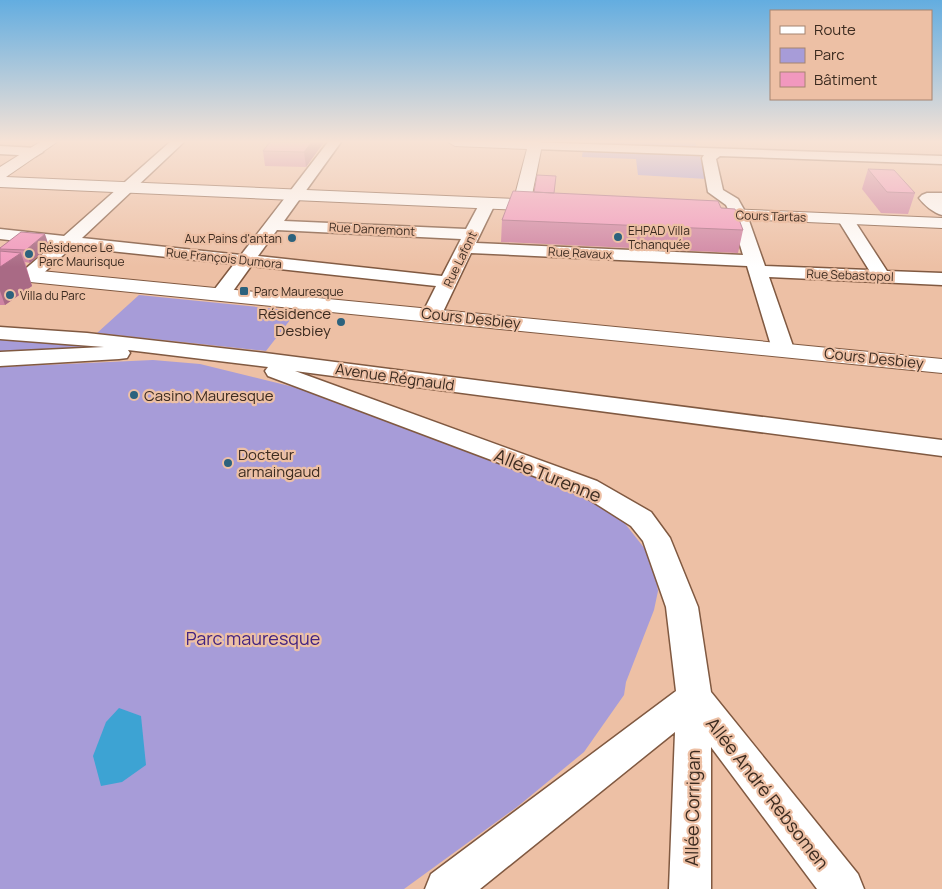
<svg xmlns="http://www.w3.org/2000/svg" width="942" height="889" viewBox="0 0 942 889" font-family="Manrope,sans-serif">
<rect width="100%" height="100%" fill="#edc0a5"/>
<path fill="#a79cd8" d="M 592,142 L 695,142 L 707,179 L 638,175 L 636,159 L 582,157 L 583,148 L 592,148 Z
M 139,295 L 297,311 L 266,351 L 97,333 Z
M 0,339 L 83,344 L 114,348 L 0,354 Z
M 153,360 L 200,364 L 310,391 L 533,476 L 590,501 L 623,521 L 645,549 L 654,567 L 658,591 L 654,610 L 626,682 L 624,695 L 584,752 L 517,807 L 404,889 L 0,889 L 0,367 Z"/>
<path fill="#3da3d3" d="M 119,708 L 141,716 L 146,765 L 122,782 L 101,786 L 93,756 L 106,722 Z"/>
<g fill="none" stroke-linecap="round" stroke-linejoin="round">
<defs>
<path id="street" d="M 170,142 L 184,142 L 82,238 L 241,255 L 328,142 L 341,142 L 284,221 L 466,229 L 481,201 L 493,201 L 495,204 L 476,243 L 743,255 L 731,215 L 726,205 L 708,192 L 702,158 L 704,155 L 535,149 L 530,148 L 528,142 L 942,156 L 942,164 L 720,156 L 716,159 L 723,190 L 738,199 L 747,215 L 765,266 L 869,270 L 838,220 L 840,217 L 852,217 L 887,271 L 942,273 L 942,285 L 769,277 L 794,349 L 791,354 L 783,355 L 775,354 L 772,349 L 747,266 L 471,253 L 442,314 L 439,318 L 432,320 L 425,318 L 422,314 L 436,286 L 251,266 L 228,298 L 221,300 L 214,298 L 211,294 L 234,264 L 72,247 L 37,279 L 30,281 L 23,279 L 21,275 L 23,271 L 53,245 L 0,239 L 0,229 L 64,236 ZM 277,230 L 461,239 L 442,276 L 258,256 Z
M 0,146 L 36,148 L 43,152 L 36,156 L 0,154 Z
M 927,193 L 942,193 L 942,215 C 934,213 924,205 919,198 L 922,195 Z
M 0,327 L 87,333 L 265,353 L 942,440 L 942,456 L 295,371 L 597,481 L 651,512 L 670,538 L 698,607 L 711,692 L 858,874 L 864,889 L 817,889 L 711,747 L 711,889 L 669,889 L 675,732 L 480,889 L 425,889 L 431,874 L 676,691 L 666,607 L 643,541 L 631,526 L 579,493 L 268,376 L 265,371 L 268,367 L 128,350 L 130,353 L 127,358 L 119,359 L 0,366 L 0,352 L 104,347 L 0,339 Z"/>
<path id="secondary" d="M 40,142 L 57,142 L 6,177 L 514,199 L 527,149 L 455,146 L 448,142 L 540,142 L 542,145 L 531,200 L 552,202 L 555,206 L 552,210 L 546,211 L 0,187 L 0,167 Z
M 701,208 L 942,218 L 942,228 L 695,217 L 692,213 L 695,209 Z
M 0,267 L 942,359 L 942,373 L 0,279 Z"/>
</defs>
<use href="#street" stroke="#805941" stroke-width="3"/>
<use href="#secondary" stroke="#805941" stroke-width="2"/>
<use href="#street" fill="#fff" fill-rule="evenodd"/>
<use href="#secondary" fill="#fff" fill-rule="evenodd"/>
</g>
<path fill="#cf83a3" d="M 270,142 L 324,142 L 306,167 L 265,166 L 263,151 Z
M 868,169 L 915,193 L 908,214 L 881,213 L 862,189 Z
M 534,192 L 554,193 L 721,208 L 743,230 L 738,253 L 501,242 L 502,220 Z
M 49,246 L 30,263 L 25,262 L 32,286 L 5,305 L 0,305 L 0,248 Z"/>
<path fill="#a96a85" d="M 312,142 L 324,142 L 306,167 L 304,152 Z
M 45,234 L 49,246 L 30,263 L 26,250 Z
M 21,253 L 32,286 L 5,305 L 0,291 L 0,267 Z"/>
<path fill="#f198be" stroke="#a96a85" d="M 270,142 L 312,142 L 304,152 L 263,151 Z
M 868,169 L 894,170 L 915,193 L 887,192 Z
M 537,175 L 556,176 L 554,193 L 534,192 Z
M 513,191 L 718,201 L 721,208 L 735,209 L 743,230 L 502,220 Z
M 21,232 L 45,234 L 26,250 L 0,249 L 0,248 Z
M 0,251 L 21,253 L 0,267 Z"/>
<linearGradient id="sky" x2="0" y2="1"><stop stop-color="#63ade0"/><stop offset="0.53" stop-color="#f7e3d6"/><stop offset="1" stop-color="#f7e3d6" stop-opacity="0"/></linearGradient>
<rect width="942" height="267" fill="url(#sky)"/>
<g fill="#2c627d" stroke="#edc0a5" stroke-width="2">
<circle cx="618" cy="237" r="5"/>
<circle cx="292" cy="238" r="5"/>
<circle cx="29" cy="254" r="5"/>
<rect x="239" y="286" width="10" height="10" rx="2.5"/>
<circle cx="10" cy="295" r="5"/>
<circle cx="341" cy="322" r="5"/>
<circle cx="134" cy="395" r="5"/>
<circle cx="228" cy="463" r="5"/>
</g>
<g text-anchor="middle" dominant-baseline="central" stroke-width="4.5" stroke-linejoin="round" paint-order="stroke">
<g font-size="12" fill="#3c2b20" stroke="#edc0a5">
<text transform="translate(771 216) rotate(2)">Cours Tartas</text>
<text transform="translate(372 229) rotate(3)">Rue Danremont</text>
<text transform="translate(580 253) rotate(3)">Rue Ravaux</text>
<text transform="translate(224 258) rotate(6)">Rue François Dumora</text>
<text transform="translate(460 259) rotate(-64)">Rue Lafont</text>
<text transform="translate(850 275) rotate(2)">Rue Sebastopol</text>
</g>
<g font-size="12" fill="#3c2b20" stroke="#edc0a5" text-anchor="start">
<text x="628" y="230">EHPAD Villa<tspan x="628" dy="14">Tchanquée</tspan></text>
<text x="282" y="238" text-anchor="end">Aux Pains d'antan</text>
<text x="39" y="247">Résidence Le<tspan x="39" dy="14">Parc Maurisque</tspan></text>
<text x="254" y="291">Parc Mauresque</text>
<text x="20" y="295">Villa du Parc</text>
</g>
<g font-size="15" fill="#3c2b20" stroke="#edc0a5" text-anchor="start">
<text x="331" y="313" text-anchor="end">Résidence<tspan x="331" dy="17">Desbiey</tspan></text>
<text x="144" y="395">Casino Mauresque</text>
<text x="238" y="454">Docteur<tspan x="238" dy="17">armaingaud</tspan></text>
</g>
<g font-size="15" fill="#3c2b20" stroke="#edc0a5">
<text transform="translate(471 318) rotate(6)">Cours Desbiey</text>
<text transform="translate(874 358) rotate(6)">Cours Desbiey</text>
<text transform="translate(395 377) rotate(8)">Avenue Régnauld</text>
</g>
<g font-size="18" fill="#3c2b20" stroke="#edc0a5">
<text transform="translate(548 475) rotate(22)">Allée Turenne</text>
<text transform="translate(768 793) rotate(52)">Allée André Rebsomen</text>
<text transform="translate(692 808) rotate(-89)">Allée Corrigan</text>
</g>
<g font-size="18" fill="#432481" stroke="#edc0a5">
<text x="253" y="638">Parc mauresque</text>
</g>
</g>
<rect x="770" y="10" width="162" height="90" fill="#edc0a5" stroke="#a68470"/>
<rect x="780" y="26" width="25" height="8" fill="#ffffff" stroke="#a68470"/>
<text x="814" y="35" font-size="15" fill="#3c2b20">Route</text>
<rect x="780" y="48" width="25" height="15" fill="#a79cd8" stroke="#a68470"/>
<text x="814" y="60" font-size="15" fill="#3c2b20">Parc</text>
<rect x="780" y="72" width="25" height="15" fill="#f198be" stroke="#a68470"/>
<text x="814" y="85" font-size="15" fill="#3c2b20">Bâtiment</text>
</svg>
